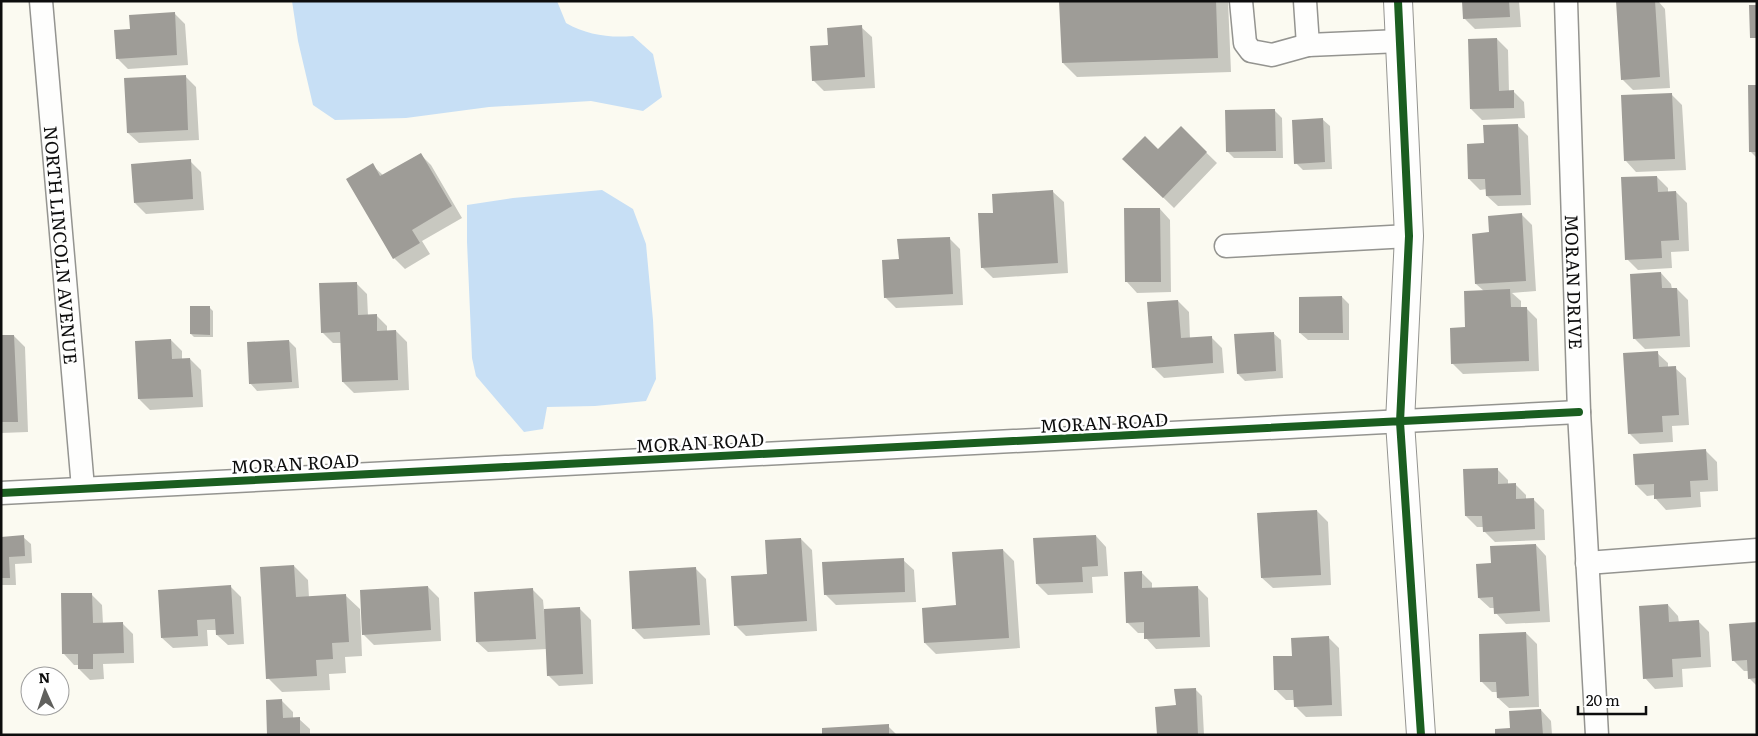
<svg xmlns="http://www.w3.org/2000/svg" width="1758" height="736" viewBox="0 0 1758 736" font-family="Literata,serif">
<rect width="100%" height="100%" fill="#fbfaf1"/>
<path fill="#c7dff5" d="M 292,1 L 557,1 L 566,23 C 587,35 609,38 633,36 L 653,54 L 662,97 L 643,111 L 591,101 L 489,107 L 406,118 L 335,120 L 313,105 L 298,41 Z
M 602,190 L 633,209 L 646,244 L 653,320 L 656,379 L 646,401 L 595,406 L 547,407 L 543,429 L 524,432 L 476,376 L 472,358 L 467,242 L 467,205 L 513,198 Z"/>
<path fill="#0003" d="M 1061,1 L 1228,1 L 1231,72 L 1077,77 L 1063,63 Z
M 1463,1 L 1519,1 L 1521,27 L 1475,29 L 1464,18 Z
M 1617,1 L 1658,1 L 1665,9 L 1670,88 L 1633,90 L 1622,79 Z
M 174,13 L 185,24 L 188,65 L 128,69 L 117,58 L 131,30 Z
M 861,27 L 872,37 L 875,88 L 824,91 L 813,80 Z
M 1497,39 L 1508,50 L 1509,92 L 1513,91 L 1524,102 L 1525,118 L 1482,120 L 1471,109 Z
M 185,76 L 196,87 L 199,140 L 139,143 L 128,133 Z
M 1757,86 L 1757,158 L 1750,151 Z
M 1671,94 L 1682,105 L 1686,170 L 1636,172 L 1626,161 L 1622,96 Z
M 1275,111 L 1282,118 L 1283,158 L 1234,158 L 1227,151 Z
M 1322,119 L 1330,126 L 1332,169 L 1303,170 L 1296,163 Z
M 1517,125 L 1528,136 L 1531,205 L 1498,206 L 1487,196 L 1487,189 L 1480,190 L 1469,179 L 1485,144 Z
M 1181,128 L 1217,163 L 1174,208 L 1124,159 L 1158,151 Z
M 420,154 L 431,165 L 462,218 L 422,241 L 430,254 L 405,269 L 394,258 L 372,165 L 384,176 Z
M 190,161 L 201,172 L 204,210 L 146,214 L 135,203 Z
M 1657,177 L 1668,188 L 1668,193 L 1676,192 L 1687,203 L 1689,251 L 1671,252 L 1672,268 L 1638,270 L 1627,259 Z
M 1053,192 L 1064,202 L 1068,273 L 993,278 L 982,267 L 994,214 Z
M 1160,209 L 1170,220 L 1171,292 L 1137,293 L 1127,282 Z
M 1522,215 L 1532,225 L 1536,291 L 1512,293 L 1521,301 L 1521,308 L 1526,308 L 1537,319 L 1539,371 L 1463,374 L 1452,363 L 1484,291 L 1476,284 L 1490,233 Z
M 949,238 L 960,249 L 963,305 L 896,308 L 885,297 Z
M 1661,273 L 1671,284 L 1672,289 L 1677,289 L 1688,300 L 1690,347 L 1645,349 L 1634,338 Z
M 356,283 L 367,294 L 368,316 L 376,315 L 387,326 L 387,332 L 396,331 L 407,342 L 409,390 L 354,393 L 343,382 L 341,343 L 333,343 L 322,332 Z
M 1342,297 L 1349,304 L 1349,340 L 1308,340 L 1300,333 Z
M 1178,301 L 1189,312 L 1190,339 L 1211,337 L 1222,348 L 1224,373 L 1164,378 L 1153,367 Z
M 210,308 L 213,311 L 213,337 L 194,337 L 191,334 Z
M 1273,333 L 1281,340 L 1283,378 L 1245,381 L 1238,374 Z
M 14,336 L 25,347 L 28,432 L 1,433 L 1,337 Z
M 171,340 L 182,351 L 182,360 L 190,359 L 201,370 L 203,407 L 150,410 L 139,399 Z
M 289,341 L 296,348 L 299,388 L 257,391 L 250,383 Z
M 1657,353 L 1668,363 L 1668,368 L 1675,368 L 1686,378 L 1689,425 L 1672,426 L 1673,442 L 1640,444 L 1630,434 Z
M 1706,451 L 1717,462 L 1718,491 L 1700,492 L 1701,507 L 1666,510 L 1656,499 L 1655,495 L 1647,496 L 1636,485 Z
M 1497,469 L 1508,480 L 1508,485 L 1515,484 L 1526,495 L 1526,500 L 1533,499 L 1544,510 L 1545,540 L 1495,542 L 1484,531 L 1484,527 L 1477,527 L 1466,516 Z
M 1317,511 L 1328,522 L 1331,585 L 1273,588 L 1262,578 Z
M 1096,536 L 1106,547 L 1108,576 L 1092,577 L 1093,593 L 1048,595 L 1037,584 Z
M 23,537 L 31,544 L 32,563 L 15,564 L 16,585 L 1,585 L 1,538 Z
M 801,539 L 812,550 L 817,631 L 746,636 L 735,625 L 768,575 Z
M 1536,545 L 1546,556 L 1550,622 L 1506,624 L 1496,613 L 1495,608 L 1490,608 L 1479,598 L 1493,565 Z
M 1003,550 L 1014,561 L 1020,648 L 936,654 L 925,643 L 957,607 Z
M 903,560 L 914,570 L 916,602 L 836,605 L 825,594 Z
M 294,566 L 308,580 L 309,598 L 346,596 L 360,609 L 362,656 L 345,657 L 346,673 L 329,674 L 330,690 L 282,692 L 268,678 Z
M 695,568 L 706,579 L 710,635 L 644,639 L 634,629 Z
M 1141,572 L 1152,583 L 1152,589 L 1197,587 L 1208,598 L 1210,647 L 1156,649 L 1146,638 L 1146,633 L 1138,633 L 1127,622 Z
M 230,586 L 241,597 L 244,644 L 228,645 L 217,635 L 217,630 L 207,630 L 208,646 L 173,648 L 162,638 Z
M 428,587 L 439,598 L 441,641 L 374,645 L 363,634 Z
M 532,589 L 543,600 L 544,611 L 580,609 L 591,620 L 593,684 L 559,686 L 548,675 L 547,649 L 488,652 L 477,642 Z
M 91,594 L 102,605 L 103,624 L 123,624 L 133,634 L 134,663 L 103,664 L 104,679 L 90,680 L 79,669 L 79,665 L 74,665 L 64,654 Z
M 1668,605 L 1678,616 L 1679,623 L 1698,621 L 1709,632 L 1711,667 L 1682,669 L 1683,687 L 1655,689 L 1645,678 Z
M 1757,623 L 1757,686 L 1749,678 L 1749,671 L 1744,671 L 1733,660 Z
M 1526,633 L 1537,644 L 1539,707 L 1509,708 L 1498,698 L 1498,692 L 1492,692 L 1482,682 Z
M 1329,638 L 1339,648 L 1342,716 L 1306,717 L 1295,706 L 1295,700 L 1286,700 L 1276,690 L 1294,657 Z
M 1195,689 L 1202,696 L 1204,735 L 1158,735 L 1177,706 Z
M 282,701 L 293,712 L 293,719 L 299,719 L 310,729 L 310,735 L 269,735 Z
M 1541,710 L 1551,721 L 1552,735 L 1496,735 L 1512,729 Z
M 888,726 L 897,735 L 824,735 Z"/>
<path fill="#9e9c97" d="M 1059,1 L 1216,1 L 1218,58 L 1062,63 Z
M 1462,1 L 1509,1 L 1510,17 L 1463,19 Z
M 1616,1 L 1655,1 L 1660,77 L 1621,80 Z
M 1749,5 L 1757,5 L 1757,38 L 1750,38 Z
M 175,12 L 177,55 L 116,59 L 114,30 L 130,29 L 129,15 Z
M 862,25 L 865,77 L 812,81 L 810,46 L 828,45 L 827,28 Z
M 1497,38 L 1499,91 L 1514,90 L 1514,108 L 1470,109 L 1468,39 Z
M 186,75 L 188,130 L 127,133 L 124,78 Z
M 1748,85 L 1757,85 L 1757,152 L 1749,152 Z
M 1672,93 L 1675,159 L 1624,161 L 1621,95 Z
M 1275,109 L 1276,151 L 1226,152 L 1225,110 Z
M 1323,118 L 1325,162 L 1294,164 L 1292,120 Z
M 1518,124 L 1521,195 L 1486,196 L 1485,179 L 1468,179 L 1467,144 L 1484,143 L 1483,125 Z
M 1181,126 L 1207,152 L 1163,198 L 1122,159 L 1145,136 L 1158,149 Z
M 421,153 L 452,206 L 412,230 L 420,243 L 393,259 L 346,179 L 373,163 L 380,176 Z
M 191,159 L 193,199 L 134,203 L 131,164 Z
M 1657,176 L 1658,192 L 1676,191 L 1679,240 L 1661,241 L 1662,258 L 1625,260 L 1621,177 Z
M 1053,190 L 1058,263 L 981,268 L 978,213 L 993,213 L 992,194 Z
M 1124,208 L 1160,208 L 1161,282 L 1125,282 Z
M 1522,213 L 1526,281 L 1475,284 L 1472,234 L 1489,232 L 1488,216 Z
M 950,237 L 953,294 L 884,298 L 882,260 L 899,259 L 897,239 Z
M 1661,272 L 1662,288 L 1677,288 L 1680,336 L 1633,339 L 1630,274 Z
M 357,282 L 358,315 L 377,314 L 377,331 L 396,330 L 398,380 L 342,382 L 340,332 L 321,333 L 319,283 Z
M 1510,289 L 1511,307 L 1527,307 L 1529,361 L 1451,364 L 1450,328 L 1465,327 L 1464,291 Z
M 1342,296 L 1343,333 L 1299,333 L 1299,297 Z
M 1178,300 L 1181,338 L 1212,336 L 1213,363 L 1152,368 L 1147,302 Z
M 190,306 L 210,306 L 210,335 L 190,334 Z
M 1274,332 L 1276,371 L 1237,374 L 1234,334 Z
M 1,335 L 14,335 L 18,422 L 1,422 Z
M 171,339 L 172,359 L 190,358 L 193,397 L 138,399 L 135,341 Z
M 289,340 L 292,382 L 249,384 L 247,342 Z
M 1658,351 L 1659,367 L 1676,366 L 1679,415 L 1662,416 L 1663,432 L 1628,434 L 1623,353 Z
M 1706,449 L 1708,480 L 1690,481 L 1691,497 L 1654,499 L 1654,484 L 1635,485 L 1633,454 Z
M 1498,468 L 1498,484 L 1516,483 L 1516,499 L 1534,498 L 1535,529 L 1483,532 L 1482,516 L 1465,516 L 1463,469 Z
M 1317,510 L 1321,575 L 1261,578 L 1257,513 Z
M 24,535 L 25,556 L 9,557 L 10,578 L 1,578 L 1,537 Z
M 1096,535 L 1098,566 L 1082,567 L 1083,582 L 1036,584 L 1033,538 Z
M 801,538 L 807,621 L 734,626 L 731,576 L 767,574 L 765,540 Z
M 1536,544 L 1540,611 L 1494,614 L 1493,597 L 1478,598 L 1476,564 L 1491,563 L 1490,546 Z
M 1003,549 L 1009,638 L 924,643 L 922,608 L 956,605 L 952,552 Z
M 904,558 L 905,592 L 824,595 L 822,562 Z
M 294,565 L 296,597 L 346,594 L 349,642 L 332,643 L 333,659 L 316,660 L 317,676 L 266,679 L 260,567 Z
M 696,567 L 700,625 L 632,629 L 629,571 Z
M 1142,571 L 1142,588 L 1198,586 L 1200,637 L 1144,639 L 1144,622 L 1126,623 L 1124,572 Z
M 231,585 L 234,634 L 216,635 L 215,619 L 197,620 L 198,636 L 161,638 L 158,590 Z
M 428,586 L 431,630 L 362,635 L 360,590 Z
M 533,588 L 536,639 L 476,642 L 474,592 Z
M 61,593 L 92,593 L 93,623 L 123,622 L 124,653 L 93,654 L 93,669 L 78,669 L 78,654 L 62,654 Z
M 1668,604 L 1669,622 L 1699,620 L 1701,657 L 1672,659 L 1673,677 L 1643,679 L 1639,606 Z
M 580,607 L 583,674 L 547,676 L 544,609 Z
M 1757,622 L 1757,678 L 1748,679 L 1747,660 L 1732,661 L 1729,624 Z
M 1526,632 L 1529,696 L 1497,698 L 1496,682 L 1480,682 L 1479,634 Z
M 1329,636 L 1332,705 L 1294,707 L 1293,690 L 1274,690 L 1273,656 L 1292,656 L 1291,638 Z
M 1196,688 L 1198,735 L 1157,735 L 1155,707 L 1176,705 L 1174,689 Z
M 282,699 L 283,718 L 300,717 L 300,735 L 267,735 L 266,700 Z
M 1541,709 L 1543,735 L 1495,735 L 1495,729 L 1510,728 L 1509,711 Z
M 889,724 L 889,735 L 822,735 L 822,728 Z"/>
<g fill="none" stroke-linecap="round" stroke-linejoin="round">
<defs>
<g id="minor">
<path id="s1" d="M 41,1 L 83,488"/>
<path d="M 1241,1 L 1245,43 L 1251,51 L 1272,55 L 1308,45 L 1400,41"/>
<path d="M 1305,1 L 1308,45"/>
<path id="s2" d="M 1566,1 L 1579,412 L 1597,735"/>
<path d="M 1226,246 L 1409,236"/>
<path d="M 1,493 L 1579,412"/>
<path d="M 1587,563 L 1757,550"/>
</g>
<path id="tertiary" d="M 1398,1 L 1409,236 L 1400,422 L 1421,735"/>
</defs>
<use href="#minor" stroke="#949490" stroke-width="25"/>
<use href="#tertiary" stroke="#949490" stroke-width="30"/>
<use href="#minor" stroke="#fefefd" stroke-width="22"/>
<use href="#tertiary" stroke="#fefefd" stroke-width="28"/>
<defs>
<path id="cycleway" d="M 1398,1 L 1409,236 L 1400,422 L 1421,735
M 1,493 L 1579,412"/>
</defs>
<use href="#cycleway" stroke="#fff" stroke-width="11"/>
<use href="#cycleway" stroke="#1b5e20" stroke-width="8"/>
</g>
<g text-anchor="middle" dominant-baseline="central" stroke-width="5" stroke-linejoin="round" paint-order="stroke">
<g font-size="18" fill="#0d0d0d" stroke="#fff">
<text stroke="none"><textPath href="#s1" startOffset="245">NORTH LINCOLN AVENUE</textPath></text>
<text stroke="none"><textPath href="#s2" startOffset="281">MORAN DRIVE</textPath></text>
<text transform="translate(1104 422) rotate(-3)">MORAN ROAD</text>
<text transform="translate(700 442) rotate(-3)">MORAN ROAD</text>
<text transform="translate(295 463) rotate(-3)">MORAN ROAD</text>
</g>
</g>
<rect width="1758" height="736" fill="none" stroke="#0d0d0d" stroke-width="5"/>
<g transform="translate(45 691) rotate(357)"><circle r="24" fill="#ffffff" stroke="#9e9e9e"/>
<path d="M0-4L9 19L0 12L-9 19Z" fill="#60605d"/>
<text y="-8" font-size="14" font-weight="bold" text-anchor="middle" fill="#0d0d0d">N</text>
</g>
<path d="M1578 706v8h68v-8" fill="none" stroke="#0d0d0d" stroke-width="2.5"/>
<text x="1586" y="706" font-size="15" fill="#0d0d0d" stroke="#ffffff" stroke-width="4" paint-order="stroke">20 m</text>
</svg>
